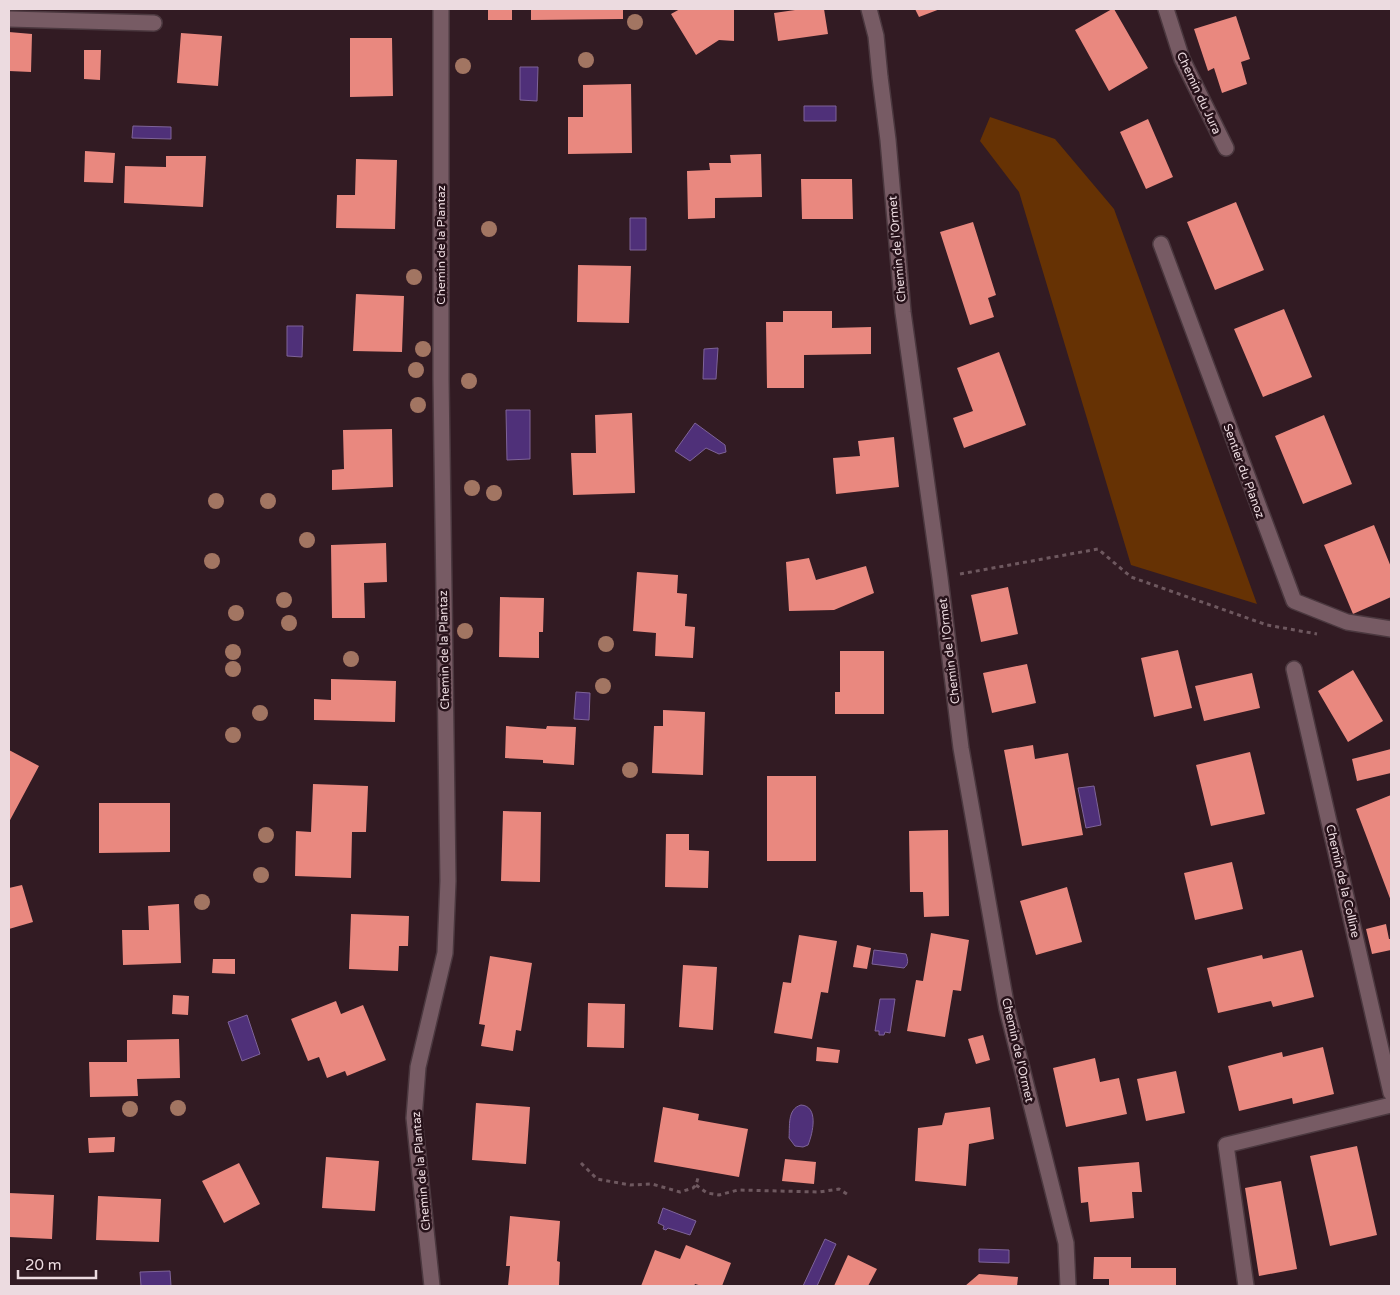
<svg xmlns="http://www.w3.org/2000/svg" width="1400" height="1295" viewBox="0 0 1400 1295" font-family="'Varela Round',sans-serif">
<rect width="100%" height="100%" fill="#321b23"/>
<path fill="#663204" d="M 990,117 L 1055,139 L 1114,209 L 1257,604 L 1131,565 L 1019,192 L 980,141 Z"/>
<path fill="#4f3079" stroke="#7e6398" d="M 520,67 L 538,67 L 537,101 L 520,100 Z
M 804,106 L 836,106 L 836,121 L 804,121 Z
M 133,126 L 171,127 L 171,139 L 132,138 Z
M 630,218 L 646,218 L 646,250 L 630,250 Z
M 287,326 L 303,326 L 302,357 L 287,356 Z
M 718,348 L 716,379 L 703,379 L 704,349 Z
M 506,410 L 530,410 L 530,459 L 507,460 Z
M 695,423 L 725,445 L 726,452 L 719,454 L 706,448 L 690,461 L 675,451 Z
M 576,692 L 590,693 L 589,720 L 574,719 Z
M 1094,786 L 1101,825 L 1086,828 L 1078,788 Z
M 874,950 L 906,954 C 908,960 909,964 904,968 L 872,964 Z
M 880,999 L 895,999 L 890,1033 L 885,1032 L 884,1035 L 879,1035 L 879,1031 L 875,1031 Z
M 247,1015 L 260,1054 L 242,1061 L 228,1022 Z
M 801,1105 C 819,1106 813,1133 808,1145 L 803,1147 L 795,1146 L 789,1138 C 790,1126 787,1109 801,1105 Z
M 663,1208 L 696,1221 L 690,1235 L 668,1228 L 666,1230 L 663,1229 L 664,1226 L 658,1223 Z
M 825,1239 L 836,1244 L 817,1286 L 803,1286 Z
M 979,1249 L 1009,1250 L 1009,1263 L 979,1262 Z
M 170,1271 L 171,1286 L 141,1286 L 140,1272 Z"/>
<path fill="#e9887f" d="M 488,9 L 512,9 L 512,20 L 488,20 Z
M 531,9 L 623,9 L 623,19 L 531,20 Z
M 680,9 L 734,9 L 734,41 L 719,40 L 696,55 L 671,14 Z
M 802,9 L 824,9 L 828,34 L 778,41 L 774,13 Z
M 915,9 L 940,9 L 919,17 Z
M 1112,9 L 1114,9 L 1148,68 L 1109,91 L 1075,30 Z
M 1236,16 L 1250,59 L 1241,62 L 1247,84 L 1222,93 L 1214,68 L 1208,71 L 1194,29 Z
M 9,32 L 32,34 L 31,72 L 9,71 Z
M 181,33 L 222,36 L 218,86 L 177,83 Z
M 350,38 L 392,38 L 393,96 L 350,97 Z
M 84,50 L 101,50 L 100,80 L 84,79 Z
M 631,84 L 632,153 L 568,154 L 568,117 L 583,117 L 583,85 Z
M 1148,119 L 1173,177 L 1146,189 L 1120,132 Z
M 85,151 L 115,153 L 113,183 L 84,182 Z
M 761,154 L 762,197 L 715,198 L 715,218 L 688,219 L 687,171 L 710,170 L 709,163 L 731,163 L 730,155 Z
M 166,156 L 206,156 L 203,207 L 124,203 L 125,166 L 166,167 Z
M 356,159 L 397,160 L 395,229 L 336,228 L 337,195 L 355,195 Z
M 801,179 L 852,179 L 853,219 L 802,219 Z
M 1236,202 L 1264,270 L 1215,290 L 1187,222 Z
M 973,222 L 996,295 L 988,298 L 994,317 L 970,325 L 940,232 Z
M 578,265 L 631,266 L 629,323 L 577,322 Z
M 356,294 L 404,296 L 402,352 L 353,351 Z
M 1284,309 L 1312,377 L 1263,397 L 1234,329 Z
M 783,311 L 832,311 L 832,328 L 871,327 L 871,354 L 804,355 L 804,388 L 767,388 L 766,322 L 783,322 Z
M 999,352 L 1026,425 L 964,448 L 953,418 L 973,411 L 957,368 Z
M 632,413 L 635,493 L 573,495 L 571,453 L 596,453 L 595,415 Z
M 1324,415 L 1352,484 L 1303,504 L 1275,436 Z
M 392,429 L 393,487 L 332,490 L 332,470 L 344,469 L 343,430 Z
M 894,437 L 899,487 L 836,494 L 833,458 L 860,456 L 858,441 Z
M 1374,525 L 1391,567 L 1391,597 L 1353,614 L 1324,545 Z
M 386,543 L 387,582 L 364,583 L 365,618 L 332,618 L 331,545 Z
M 809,558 L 816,580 L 866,566 L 874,593 L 834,610 L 789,611 L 786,562 Z
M 637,572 L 678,575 L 677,593 L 687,594 L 685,626 L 695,627 L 693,658 L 655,656 L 656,633 L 633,631 Z
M 1008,587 L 1018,634 L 981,642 L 971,595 Z
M 500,597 L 544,598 L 543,632 L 539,632 L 539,658 L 499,657 Z
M 1178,650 L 1192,708 L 1154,717 L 1141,658 Z
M 840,651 L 884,651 L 884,714 L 835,714 L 835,692 L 840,692 Z
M 1027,664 L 1036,703 L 992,713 L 983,673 Z
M 1353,670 L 1383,721 L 1348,742 L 1318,691 Z
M 1252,673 L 1260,708 L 1204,721 L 1195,686 Z
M 331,679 L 396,681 L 395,722 L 314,720 L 314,699 L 331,700 Z
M 663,710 L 705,712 L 703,775 L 652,773 L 654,726 L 663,726 Z
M 506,726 L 546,729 L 547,726 L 576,727 L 574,765 L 543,763 L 543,760 L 505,758 Z
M 1033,745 L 1035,759 L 1068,753 L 1083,835 L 1022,846 L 1004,750 Z
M 1391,749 L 1391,773 L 1357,781 L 1352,759 Z
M 9,750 L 39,766 L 9,822 Z
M 1250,752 L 1265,814 L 1211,826 L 1196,765 Z
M 767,776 L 816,776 L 816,861 L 767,861 Z
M 313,784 L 368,786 L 366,832 L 352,832 L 351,878 L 295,876 L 296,831 L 311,832 Z
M 1391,795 L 1391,901 L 1356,809 Z
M 99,803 L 170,803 L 170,852 L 99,853 Z
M 503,811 L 541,812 L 540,882 L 501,881 Z
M 948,830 L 949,916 L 924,917 L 923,892 L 910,892 L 909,831 Z
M 666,834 L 689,834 L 689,850 L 709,851 L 708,888 L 665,887 Z
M 1232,862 L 1243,909 L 1195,920 L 1184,873 Z
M 22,885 L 33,922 L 9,929 L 9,888 Z
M 1067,887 L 1082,942 L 1036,955 L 1020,901 Z
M 179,904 L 181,963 L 123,965 L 122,930 L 149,930 L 148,906 Z
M 351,914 L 409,916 L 408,946 L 399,946 L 398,971 L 349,969 Z
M 1386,924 L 1389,939 L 1391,939 L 1391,950 L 1372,954 L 1366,929 Z
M 931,933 L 969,940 L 961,991 L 953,990 L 945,1037 L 907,1031 L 916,980 L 923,981 Z
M 799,935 L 837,941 L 828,993 L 821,992 L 812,1039 L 774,1033 L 783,982 L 791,983 Z
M 857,945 L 871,948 L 867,969 L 853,967 Z
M 1302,950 L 1314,997 L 1273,1007 L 1271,1001 L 1218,1013 L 1207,968 L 1262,955 L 1263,959 Z
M 490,956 L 532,963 L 521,1031 L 516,1030 L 513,1051 L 481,1046 L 485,1025 L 479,1024 Z
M 213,959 L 235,959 L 235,974 L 212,973 Z
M 683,965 L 717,967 L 713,1030 L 679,1027 Z
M 173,995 L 189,996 L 188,1015 L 172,1014 Z
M 336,1001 L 341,1014 L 363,1005 L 386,1060 L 347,1076 L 345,1071 L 327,1078 L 319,1057 L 308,1061 L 291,1019 Z
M 588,1003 L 625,1004 L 624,1048 L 587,1047 Z
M 983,1035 L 990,1060 L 976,1064 L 968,1039 Z
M 179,1039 L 180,1078 L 137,1079 L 138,1096 L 90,1097 L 89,1062 L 127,1062 L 127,1040 Z
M 817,1047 L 840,1050 L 838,1063 L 816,1061 Z
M 1323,1047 L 1334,1094 L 1293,1104 L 1292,1098 L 1239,1111 L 1228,1066 L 1282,1052 L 1283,1057 Z
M 1095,1058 L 1100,1082 L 1119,1078 L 1127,1114 L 1066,1127 L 1053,1068 Z
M 1176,1071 L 1185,1113 L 1146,1121 L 1137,1079 Z
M 476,1103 L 530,1107 L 526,1164 L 472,1160 Z
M 663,1107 L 699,1114 L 698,1120 L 748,1129 L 739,1177 L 654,1162 Z
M 990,1107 L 994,1139 L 969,1144 L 966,1186 L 915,1181 L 918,1128 L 942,1125 L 945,1113 Z
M 115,1137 L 114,1152 L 89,1153 L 88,1138 Z
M 1357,1146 L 1377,1235 L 1330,1246 L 1310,1156 Z
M 326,1157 L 379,1161 L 375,1211 L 322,1208 Z
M 785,1159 L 816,1162 L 814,1184 L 782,1181 Z
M 1139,1162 L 1142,1192 L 1132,1192 L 1134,1218 L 1090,1222 L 1088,1202 L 1081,1203 L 1078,1167 Z
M 239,1163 L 260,1204 L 224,1223 L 202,1181 Z
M 1281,1181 L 1297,1269 L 1259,1276 L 1245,1188 Z
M 9,1193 L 54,1195 L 52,1239 L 9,1237 Z
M 98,1196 L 161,1199 L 159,1242 L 96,1240 Z
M 510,1216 L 560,1221 L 557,1261 L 560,1262 L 559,1286 L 508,1286 L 510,1266 L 506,1266 Z
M 686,1245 L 731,1263 L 722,1286 L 702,1286 L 695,1284 L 694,1286 L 641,1286 L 655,1250 L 680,1259 Z
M 848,1255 L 877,1269 L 868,1286 L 834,1286 Z
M 1094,1257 L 1131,1257 L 1131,1268 L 1176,1268 L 1176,1286 L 1109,1286 L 1109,1279 L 1093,1279 Z
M 979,1274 L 1018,1277 L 1017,1286 L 965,1286 Z"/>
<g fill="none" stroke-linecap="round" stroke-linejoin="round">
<defs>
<path id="minor" d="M 869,9 L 876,36 L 880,77 L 888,140 L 903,312 L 940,578 L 961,748 L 1007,1009 L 1066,1243 L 1068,1286
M 1166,9 L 1182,59 L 1226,148
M 9,19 L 154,23
M 1161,244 L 1294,601 L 1347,622 L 1391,629
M 1294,669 L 1391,1093
M 432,1286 L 414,1118 L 418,1067 L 445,953 L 448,881 L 441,379 L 441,9
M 1246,1286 L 1226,1145 L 1391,1105"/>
</defs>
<use href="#minor" stroke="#4b383f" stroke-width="18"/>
<path stroke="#6e585f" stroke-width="3" stroke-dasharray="4 4" stroke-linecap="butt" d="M 960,574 L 1098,549 L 1131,577 L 1267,625 L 1317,634
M 581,1163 L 597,1179 L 630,1185 L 652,1184 L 680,1192 L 693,1188 L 696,1185 L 698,1178
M 696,1185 L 707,1193 L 719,1195 L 738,1190 L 819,1192 L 839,1189 L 850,1196"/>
<use href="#minor" stroke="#775b64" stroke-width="15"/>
</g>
<g fill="#a27562">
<circle cx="635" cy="22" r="8"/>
<circle cx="586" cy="60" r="8"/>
<circle cx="463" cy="66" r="8"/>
<circle cx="489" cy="229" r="8"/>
<circle cx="414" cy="277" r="8"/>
<circle cx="423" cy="349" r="8"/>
<circle cx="416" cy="370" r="8"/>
<circle cx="469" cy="381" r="8"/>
<circle cx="418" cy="405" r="8"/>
<circle cx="472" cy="488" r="8"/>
<circle cx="494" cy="493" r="8"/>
<circle cx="216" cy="501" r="8"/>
<circle cx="268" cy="501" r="8"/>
<circle cx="307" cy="540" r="8"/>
<circle cx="212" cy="561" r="8"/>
<circle cx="284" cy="600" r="8"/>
<circle cx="236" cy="613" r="8"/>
<circle cx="289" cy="623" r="8"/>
<circle cx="465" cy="631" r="8"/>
<circle cx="606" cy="644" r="8"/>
<circle cx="233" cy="652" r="8"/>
<circle cx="351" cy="659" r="8"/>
<circle cx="233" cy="669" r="8"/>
<circle cx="603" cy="686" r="8"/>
<circle cx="260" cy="713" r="8"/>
<circle cx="233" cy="735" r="8"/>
<circle cx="630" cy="770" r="8"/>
<circle cx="266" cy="835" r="8"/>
<circle cx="261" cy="875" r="8"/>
<circle cx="202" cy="902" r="8"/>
<circle cx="178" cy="1108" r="8"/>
<circle cx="130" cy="1109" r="8"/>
</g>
<g text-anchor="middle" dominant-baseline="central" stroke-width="5" stroke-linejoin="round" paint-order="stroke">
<g font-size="12" fill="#ecdbe0" stroke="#27121a">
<text transform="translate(1199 93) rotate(65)">Chemin du Jura</text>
<text transform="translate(441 245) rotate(-90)">Chemin de la Plantaz</text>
<text transform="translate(897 249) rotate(-95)">Chemin de l'Ormet</text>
<text transform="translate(1244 471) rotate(70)">Sentier du Planoz</text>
<text transform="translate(444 650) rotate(-91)">Chemin de la Plantaz</text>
<text transform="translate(949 651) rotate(-97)">Chemin de l'Ormet</text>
<text transform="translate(1343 881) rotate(77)">Chemin de la Colline</text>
<text transform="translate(1018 1050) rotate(77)">Chemin de l'Ormet</text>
<text transform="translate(421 1171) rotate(-95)">Chemin de la Plantaz</text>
</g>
</g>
<rect width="1400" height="1295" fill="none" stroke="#ecdbe0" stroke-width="20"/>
<path d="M18 1270v8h78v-8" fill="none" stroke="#ecdbe0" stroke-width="2.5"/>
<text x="25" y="1270" font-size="15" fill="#ecdbe0" stroke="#27121a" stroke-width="4" paint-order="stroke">20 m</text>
</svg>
